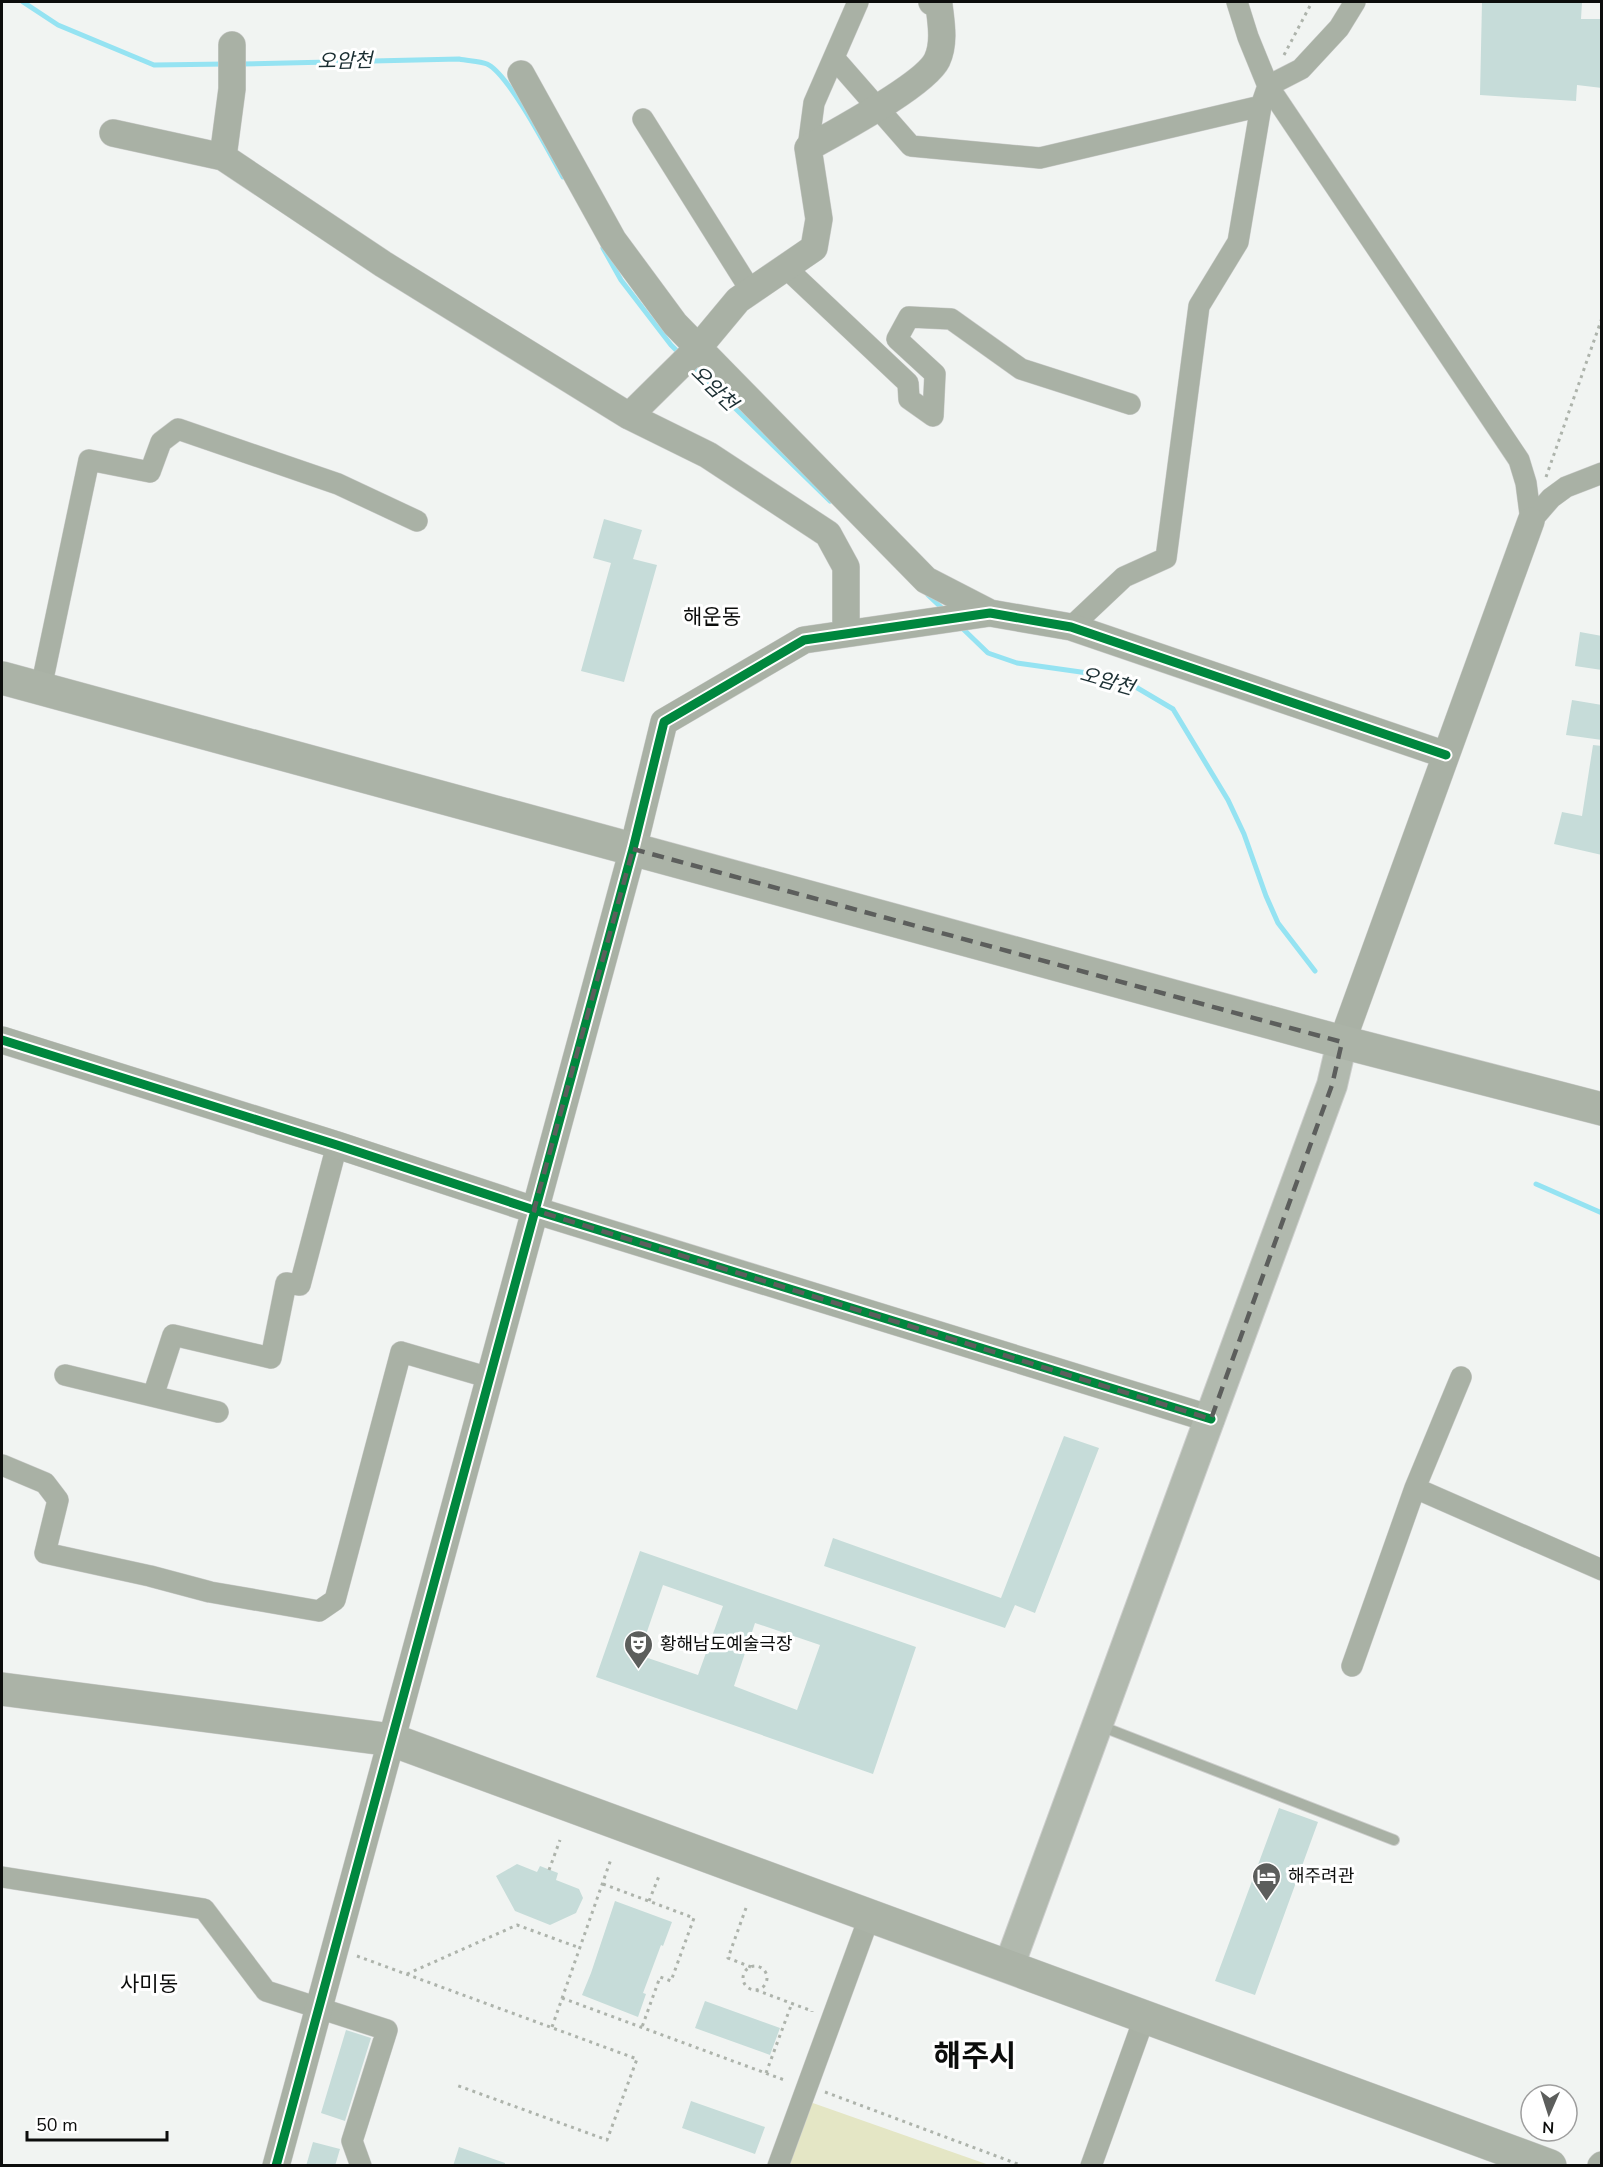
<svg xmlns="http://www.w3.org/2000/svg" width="1603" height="2167" viewBox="0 0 1603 2167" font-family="'Nunito Sans','Noto Sans KR',sans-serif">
<rect width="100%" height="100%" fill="#f1f4f2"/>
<path fill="#e4e6c5" d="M 810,2102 L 989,2165 L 788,2166 Z"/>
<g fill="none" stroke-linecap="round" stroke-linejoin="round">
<path stroke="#95e3f2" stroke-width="5" d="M 23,2 L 58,25 L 154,65 L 226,64
M 241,64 L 459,59 C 468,61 479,61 487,64 C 509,74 550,154 563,177
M 603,248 L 621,280 L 671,345 L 680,354
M 691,365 L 830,501
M 928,595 L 945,611
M 960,626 L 988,653 L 1017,663 L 1102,675 L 1129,683 L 1173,709 L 1228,800 L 1244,834 L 1266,896 L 1278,923 L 1315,971
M 1536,1184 L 1602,1213"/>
</g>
<path fill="#c6dcd9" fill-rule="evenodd" d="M 1482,2 L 1582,2 L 1581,19 L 1602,19 L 1602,88 L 1577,85 L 1576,101 L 1480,95 Z
M 604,519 L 642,530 L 633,559 L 657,565 L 624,682 L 581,671 L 611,563 L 593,558 Z
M 1580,632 L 1602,636 L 1602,670 L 1575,666 Z
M 1572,700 L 1602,705 L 1602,740 L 1566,735 Z
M 1593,745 L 1602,746 L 1602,855 L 1554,844 L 1562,812 L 1582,816 Z
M 1064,1436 L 1099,1448 L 1035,1613 L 1015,1605 L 1005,1628 L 824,1566 L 833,1538 L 1001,1598 Z
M 640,1551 L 916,1647 L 873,1774 L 596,1677 ZM 663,1585 L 723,1606 L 698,1675 L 639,1655 ZM 755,1623 L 820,1645 L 797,1710 L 734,1686 Z
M 1279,1808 L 1318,1822 L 1255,1995 L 1215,1981 Z
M 517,1864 L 537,1872 L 540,1866 L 558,1873 L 556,1880 L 579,1889 L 583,1898 L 576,1913 L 550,1925 L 515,1911 L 496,1876 Z
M 615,1901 L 672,1922 L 663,1946 L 661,1945 L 643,1993 L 646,1994 L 638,2017 L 582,1995 L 591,1973 Z
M 705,2001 L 780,2028 L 770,2055 L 695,2028 Z
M 346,2030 L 371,2038 L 345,2121 L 321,2113 Z
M 691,2101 L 765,2127 L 755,2154 L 682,2128 Z
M 313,2142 L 340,2149 L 335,2166 L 306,2166 Z
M 459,2147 L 505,2163 L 505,2166 L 453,2166 Z"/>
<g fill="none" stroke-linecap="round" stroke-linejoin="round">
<defs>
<path id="service" d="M 1098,1725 L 1394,1840"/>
<path id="minor" d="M 1237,2 L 1248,37 L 1268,86 L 1519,460 L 1526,483 L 1531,521
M 834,58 L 911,146 L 1040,158 L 1261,106 L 1268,86 L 1301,69 L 1339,28 L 1355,2
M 643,119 L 751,291
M 808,148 L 814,103 L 858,2
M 785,267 L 908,383 L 909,399 L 933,416 L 935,374 L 897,339 L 909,317 L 951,319 L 1021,369 L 1130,404
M 1531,521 L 1551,498 L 1566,487 L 1602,473
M 1071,627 L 1124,577 L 1166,558 L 1199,306 L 1238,242 L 1261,106
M 41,688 L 89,460 L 150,472 L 161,442 L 178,429 L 338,484 L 417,521
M 65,1375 L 218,1412
M 153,1396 L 173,1335 L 271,1358 L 286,1283 L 300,1285 L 337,1145
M 2,1465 L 45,1483 L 58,1500 L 45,1553 L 150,1576 L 210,1592 L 319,1611 L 335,1600 L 401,1352 L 490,1378
M 1415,1488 L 1602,1570
M 1352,1666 L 1415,1488 L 1461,1377
M 2,1877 L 204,1909 L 266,1991 L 387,2030 L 352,2141 L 361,2166
M 778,2166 L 870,1915
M 1091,2166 L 1145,2016"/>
<path id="tertiary" d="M 521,74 L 613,240 L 675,324 L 926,580 L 990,613
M 113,133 L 223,157 L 383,264 L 629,416 L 708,455 L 828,534 L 846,567 L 846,633
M 223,157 L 232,89 L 232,45
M 629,416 L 698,348 L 738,300 L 814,248 L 819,219 L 808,148 C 836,132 925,85 937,60 C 945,43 941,22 939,5 L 932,2
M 2,1040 L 337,1145 L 534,1210 L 1211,1419
M 1342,1042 L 1531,521
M 276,2166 L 633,849 L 664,722 L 804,640 L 990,613 L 1071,627 L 1446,755
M 1601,2166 L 1602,2165"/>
<path id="secondary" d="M 1009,1966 L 1332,1085 L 1342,1042"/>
<path id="primary" d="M 2,678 L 1342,1042 L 1602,1109
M 2,1689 L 392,1740 L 1550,2166"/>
</defs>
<use href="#service" stroke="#cdcecd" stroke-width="12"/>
<use href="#minor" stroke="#cdcecd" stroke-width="22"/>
<use href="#tertiary" stroke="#cdcecd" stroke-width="28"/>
<use href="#secondary" stroke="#cdcecd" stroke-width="32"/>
<use href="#primary" stroke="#cdcecd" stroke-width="34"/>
<path stroke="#adb3ab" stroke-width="3" stroke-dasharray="3 4.5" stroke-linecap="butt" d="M 1284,55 L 1312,2
M 1546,477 L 1602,318
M 549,1870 L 560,1840
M 603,1884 L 694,1918 L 671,1981 L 660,1977 L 642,2027
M 649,1901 L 659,1876
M 746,1908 L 728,1958 L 751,1967
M 357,1956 L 637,2059 L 607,2140 L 456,2085
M743 1978a12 12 0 1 1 24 0a12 12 0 1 1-24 0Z
M 407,1974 L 517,1925 L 580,1948
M 756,1990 L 812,2011 L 812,2012
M 562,1998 L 787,2081
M 552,2027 L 611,1859
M 766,2073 L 792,2003
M 825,2092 L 1023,2166"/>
<use href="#service" stroke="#a9b1a5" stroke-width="10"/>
<use href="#minor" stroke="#a9b1a5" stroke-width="21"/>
<use href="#tertiary" stroke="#a9b1a5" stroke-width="27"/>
<use href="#secondary" stroke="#b1b9ae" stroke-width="30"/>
<use href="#primary" stroke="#abb3a7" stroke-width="33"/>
<defs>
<path id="cycleway" d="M 2,1040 L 337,1145 L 534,1210 L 1211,1419
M 276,2166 L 633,849 L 664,722 L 804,640 L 990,613 L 1071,627 L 1446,755"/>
</defs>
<use href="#cycleway" stroke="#fff" stroke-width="13"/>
<use href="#cycleway" stroke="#00873e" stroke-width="9"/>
</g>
<path fill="none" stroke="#5c5e5c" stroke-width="4.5" stroke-dasharray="12 8" stroke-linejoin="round" d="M 633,849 L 1342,1042 L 1332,1085 L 1211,1419 L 534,1210 Z"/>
<defs>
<symbol id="theatre-pin" viewBox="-11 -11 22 30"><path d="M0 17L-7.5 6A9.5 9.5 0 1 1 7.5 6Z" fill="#5c5e5c" stroke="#fff"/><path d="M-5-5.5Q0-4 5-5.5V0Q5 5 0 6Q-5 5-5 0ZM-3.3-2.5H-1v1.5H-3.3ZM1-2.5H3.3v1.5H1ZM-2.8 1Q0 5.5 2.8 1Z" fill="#fff"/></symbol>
<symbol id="hotel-pin" viewBox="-11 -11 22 30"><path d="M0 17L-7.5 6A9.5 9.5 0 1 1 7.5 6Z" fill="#5c5e5c" stroke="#fff"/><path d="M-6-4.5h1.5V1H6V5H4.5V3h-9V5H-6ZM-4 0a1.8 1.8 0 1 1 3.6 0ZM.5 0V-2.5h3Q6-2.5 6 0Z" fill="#fff"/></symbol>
</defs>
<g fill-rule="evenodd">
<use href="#theatre-pin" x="622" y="1628" width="33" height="45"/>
<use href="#hotel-pin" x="1250" y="1860" width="33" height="45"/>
</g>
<g text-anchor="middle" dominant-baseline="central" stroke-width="6" stroke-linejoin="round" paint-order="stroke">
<g font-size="18" fill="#0c0d0c" stroke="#fff" text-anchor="start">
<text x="660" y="1644">황해남도예술극장</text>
<text x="1288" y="1876">해주려관</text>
</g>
<g font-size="20" font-style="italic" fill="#1a2e32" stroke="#fff">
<text transform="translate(345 61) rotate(-1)">오암천</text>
<text transform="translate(714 388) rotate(44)">오암천</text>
<text transform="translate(1107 681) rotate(16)">오암천</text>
</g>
<g font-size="21" fill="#0c0d0c" stroke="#fff">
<text x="712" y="617">해운동</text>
<text x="149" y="1984">사미동</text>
</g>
<g font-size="30" font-weight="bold" fill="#0c0d0c" stroke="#fff">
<text x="975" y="2056">해주시</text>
</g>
</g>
<rect width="1603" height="2167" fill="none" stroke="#0c0d0c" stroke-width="6"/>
<g transform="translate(1549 2113) rotate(183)"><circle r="28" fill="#ffffff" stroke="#9e9e9e" stroke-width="1.5"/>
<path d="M0-4.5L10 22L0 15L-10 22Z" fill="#5c5e5c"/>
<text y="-9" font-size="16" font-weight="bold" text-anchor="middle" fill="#0c0d0c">N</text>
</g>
<path d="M27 2131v9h140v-9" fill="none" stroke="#0c0d0c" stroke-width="3"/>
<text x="36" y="2131" font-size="18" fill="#0c0d0c" stroke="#ffffff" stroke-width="4.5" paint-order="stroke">50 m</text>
</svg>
